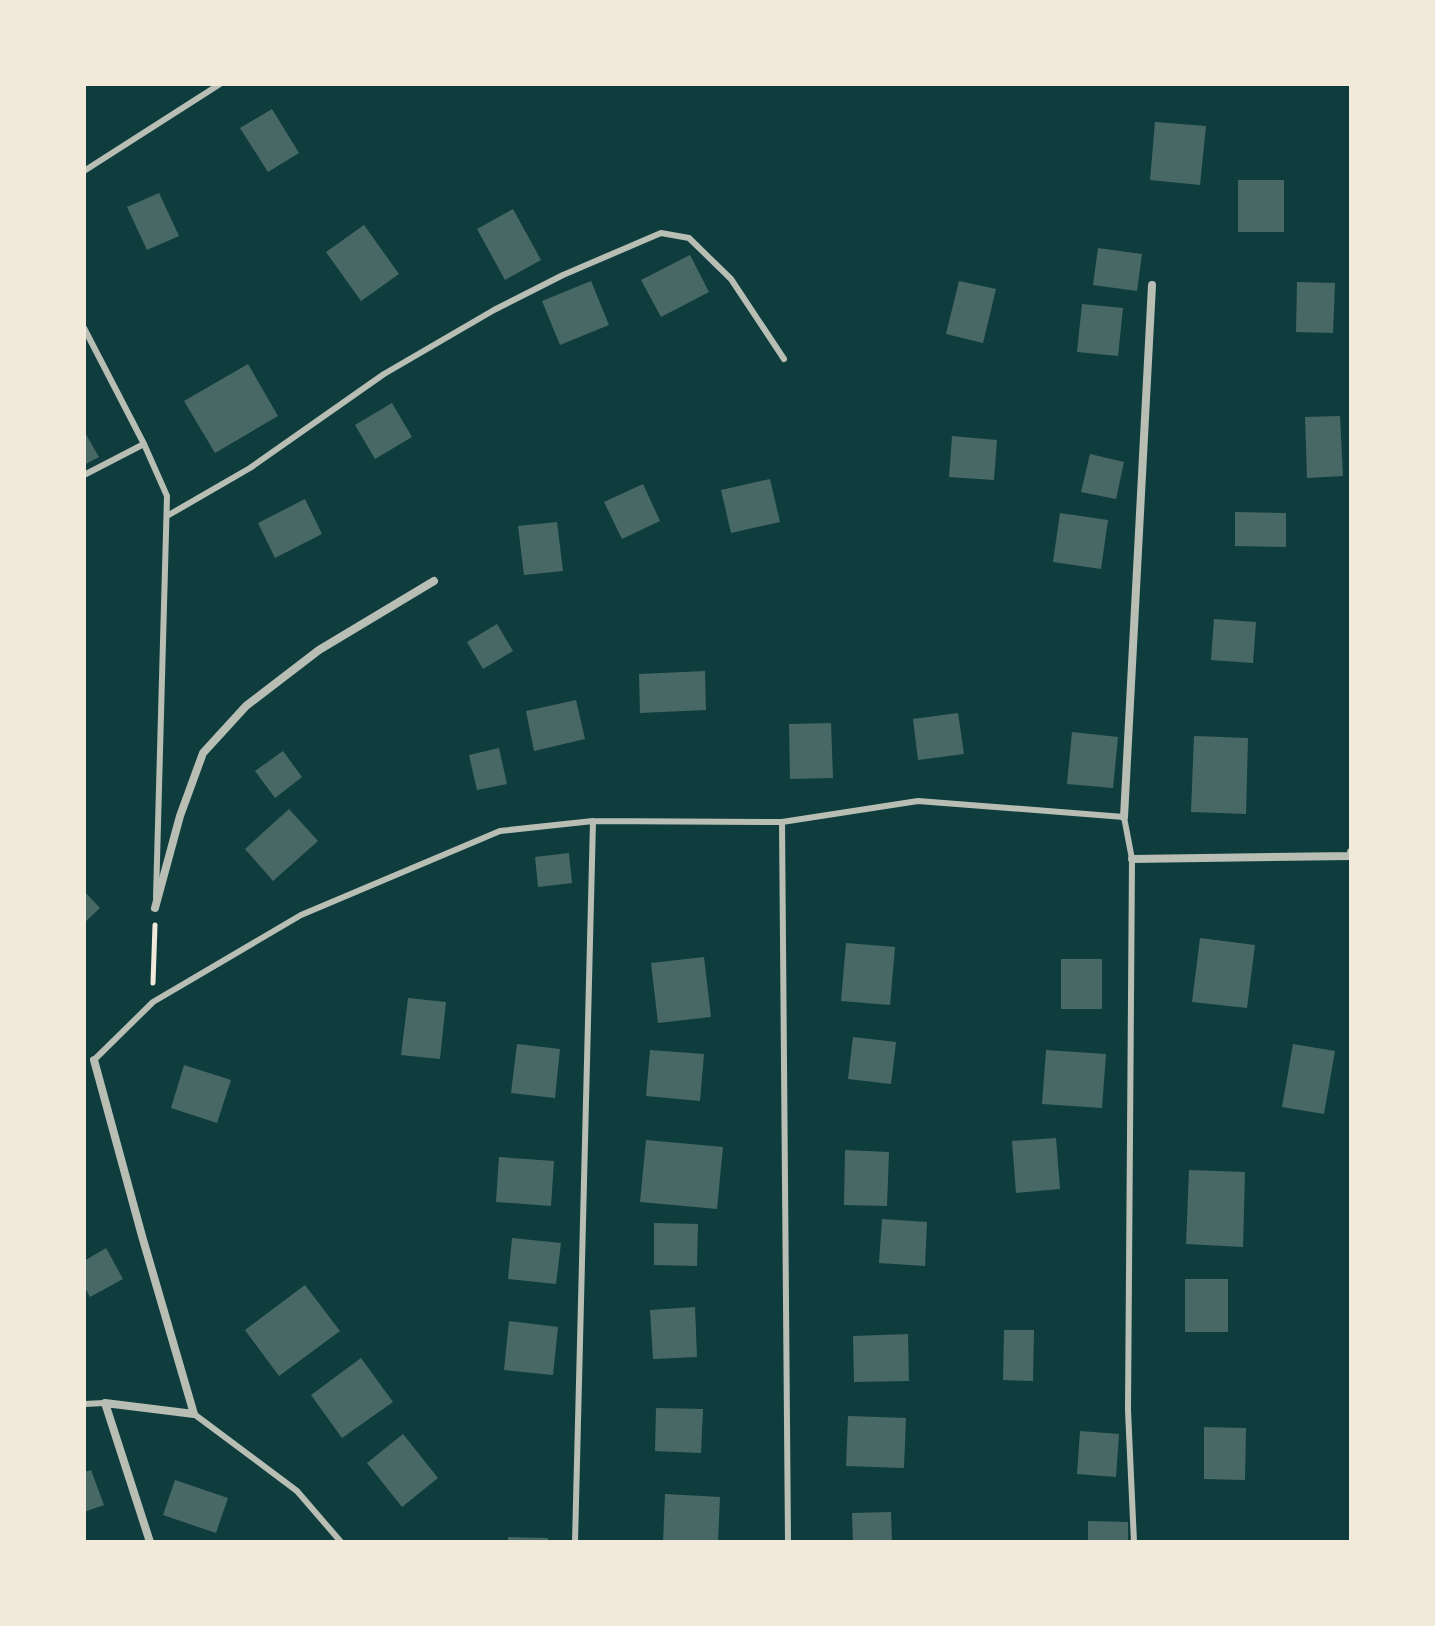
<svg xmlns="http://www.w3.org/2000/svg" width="1435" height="1626" viewBox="0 0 1435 1626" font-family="Overpass,sans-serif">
<rect width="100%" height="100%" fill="#0f3d3e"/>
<path fill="#486865" d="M 272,109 L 299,153 L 268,172 L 240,128 Z
M 1155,122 L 1206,126 L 1200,185 L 1150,180 Z
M 1238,180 L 1284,180 L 1284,232 L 1238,232 Z
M 159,193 L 179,236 L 147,250 L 127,207 Z
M 513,209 L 541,260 L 505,280 L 477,229 Z
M 364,225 L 399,274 L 361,301 L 326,252 Z
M 1098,248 L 1142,254 L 1137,291 L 1093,285 Z
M 690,255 L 709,292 L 661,317 L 641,280 Z
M 591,281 L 609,325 L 560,345 L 542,301 Z
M 959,281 L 996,289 L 983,343 L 946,334 Z
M 1297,282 L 1335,283 L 1333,333 L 1296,332 Z
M 1082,304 L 1123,308 L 1118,356 L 1077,352 Z
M 248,364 L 278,416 L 215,453 L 184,401 Z
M 392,403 L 412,437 L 375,459 L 355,425 Z
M 1340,416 L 1343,476 L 1307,478 L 1305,417 Z
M 84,431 L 99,457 L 84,465 Z
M 952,436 L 997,440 L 994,480 L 949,477 Z
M 1090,454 L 1124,462 L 1116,499 L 1081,492 Z
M 770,479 L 780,522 L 731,533 L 721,490 Z
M 643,484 L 660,521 L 622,539 L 604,502 Z
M 305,499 L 322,534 L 275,558 L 258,523 Z
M 1235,512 L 1286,513 L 1286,547 L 1235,546 Z
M 1060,513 L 1108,520 L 1101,569 L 1053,562 Z
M 557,522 L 563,571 L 524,575 L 518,526 Z
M 1214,619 L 1256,622 L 1253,663 L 1211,660 Z
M 497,624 L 513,651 L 483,669 L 467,642 Z
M 705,671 L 706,710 L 640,713 L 639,674 Z
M 576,700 L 585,739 L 534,751 L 526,711 Z
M 958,713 L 964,754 L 918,760 L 913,719 Z
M 831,723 L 833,778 L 790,779 L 789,724 Z
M 1072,732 L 1118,737 L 1113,788 L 1067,784 Z
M 1194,736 L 1248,738 L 1246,814 L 1191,812 Z
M 499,748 L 507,784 L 477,790 L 469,755 Z
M 283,751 L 302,777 L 275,798 L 255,771 Z
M 289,809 L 318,841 L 273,881 L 245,849 Z
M 569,853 L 572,883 L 538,887 L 535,857 Z
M 84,891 L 100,908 L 84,923 Z
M 1200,938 L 1255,945 L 1247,1008 L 1192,1002 Z
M 846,943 L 895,947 L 890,1005 L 841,1001 Z
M 704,957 L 711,1017 L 658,1023 L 651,963 Z
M 1061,959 L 1102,959 L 1102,1009 L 1061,1009 Z
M 408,998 L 446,1002 L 440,1059 L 401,1055 Z
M 853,1037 L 896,1042 L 891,1084 L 848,1079 Z
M 517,1044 L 560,1049 L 555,1098 L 511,1093 Z
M 1293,1044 L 1335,1051 L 1324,1114 L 1282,1107 Z
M 650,1050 L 704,1054 L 700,1101 L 646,1096 Z
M 1046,1050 L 1106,1054 L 1102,1108 L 1042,1104 Z
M 184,1065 L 231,1080 L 217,1123 L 171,1108 Z
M 1056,1138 L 1060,1189 L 1016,1193 L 1012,1141 Z
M 646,1140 L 723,1147 L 717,1209 L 640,1202 Z
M 845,1150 L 889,1152 L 887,1206 L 844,1205 Z
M 499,1157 L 554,1161 L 551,1206 L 496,1202 Z
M 1189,1170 L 1245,1172 L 1243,1247 L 1186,1244 Z
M 882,1219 L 927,1222 L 925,1266 L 879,1263 Z
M 654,1223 L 698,1224 L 697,1266 L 654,1265 Z
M 512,1238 L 561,1243 L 556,1284 L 508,1279 Z
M 106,1248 L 123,1279 L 90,1297 L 84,1286 L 84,1261 Z
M 1185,1279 L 1228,1279 L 1228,1332 L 1185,1332 Z
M 305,1285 L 340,1331 L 279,1376 L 245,1330 Z
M 695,1307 L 697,1357 L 653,1359 L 650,1310 Z
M 509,1321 L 558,1327 L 553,1375 L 504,1370 Z
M 1004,1330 L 1034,1330 L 1033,1381 L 1003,1380 Z
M 908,1334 L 909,1381 L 854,1382 L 853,1336 Z
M 361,1358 L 393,1402 L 342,1438 L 311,1395 Z
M 656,1408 L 703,1409 L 701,1453 L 655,1451 Z
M 848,1416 L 906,1418 L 904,1468 L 846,1466 Z
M 1204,1427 L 1246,1428 L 1245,1480 L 1204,1479 Z
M 1080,1431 L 1119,1434 L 1116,1477 L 1077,1474 Z
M 403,1434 L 438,1478 L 402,1507 L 367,1463 Z
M 91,1470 L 104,1505 L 84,1512 L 84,1472 Z
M 175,1480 L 228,1498 L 216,1533 L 163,1515 Z
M 665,1494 L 720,1497 L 718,1542 L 663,1542 Z
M 891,1512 L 892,1542 L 853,1542 L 852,1513 Z
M 1088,1521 L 1128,1522 L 1128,1542 L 1088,1542 Z
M 508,1537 L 548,1538 L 548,1542 L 508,1542 Z"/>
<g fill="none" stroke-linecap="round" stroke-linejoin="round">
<path stroke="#f1e9da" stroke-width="5" d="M 153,983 L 155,925"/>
<path stroke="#b8beb3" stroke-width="6" d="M 84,171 L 220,84
M 84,328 L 144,444 L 167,496 L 156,897
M 84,475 L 144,444
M 167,516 L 250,468 L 384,374 L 494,310 L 563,275 L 661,233 L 689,238 L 731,279 L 784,359
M 782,822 L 788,1542
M 94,1060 L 153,1002 L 301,915 L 500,831 L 593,821 L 782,822 L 918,801 L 1124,817 L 1132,859 L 1128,1410 L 1134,1542
M 84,1404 L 105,1403
M 194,1414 L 297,1491 L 341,1542
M 575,1542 L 593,821"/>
<path stroke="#b8beb3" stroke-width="8" d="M 1124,817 L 1152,285
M 1132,859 L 1351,856 L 1351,852
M 155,908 L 180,816 L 203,753 L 246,706 L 319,650 L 434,581
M 94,1060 L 142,1236 L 194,1414 L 105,1403 L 150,1542"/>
</g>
<rect width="1435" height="1626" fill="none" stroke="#f1e9da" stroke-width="172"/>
</svg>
